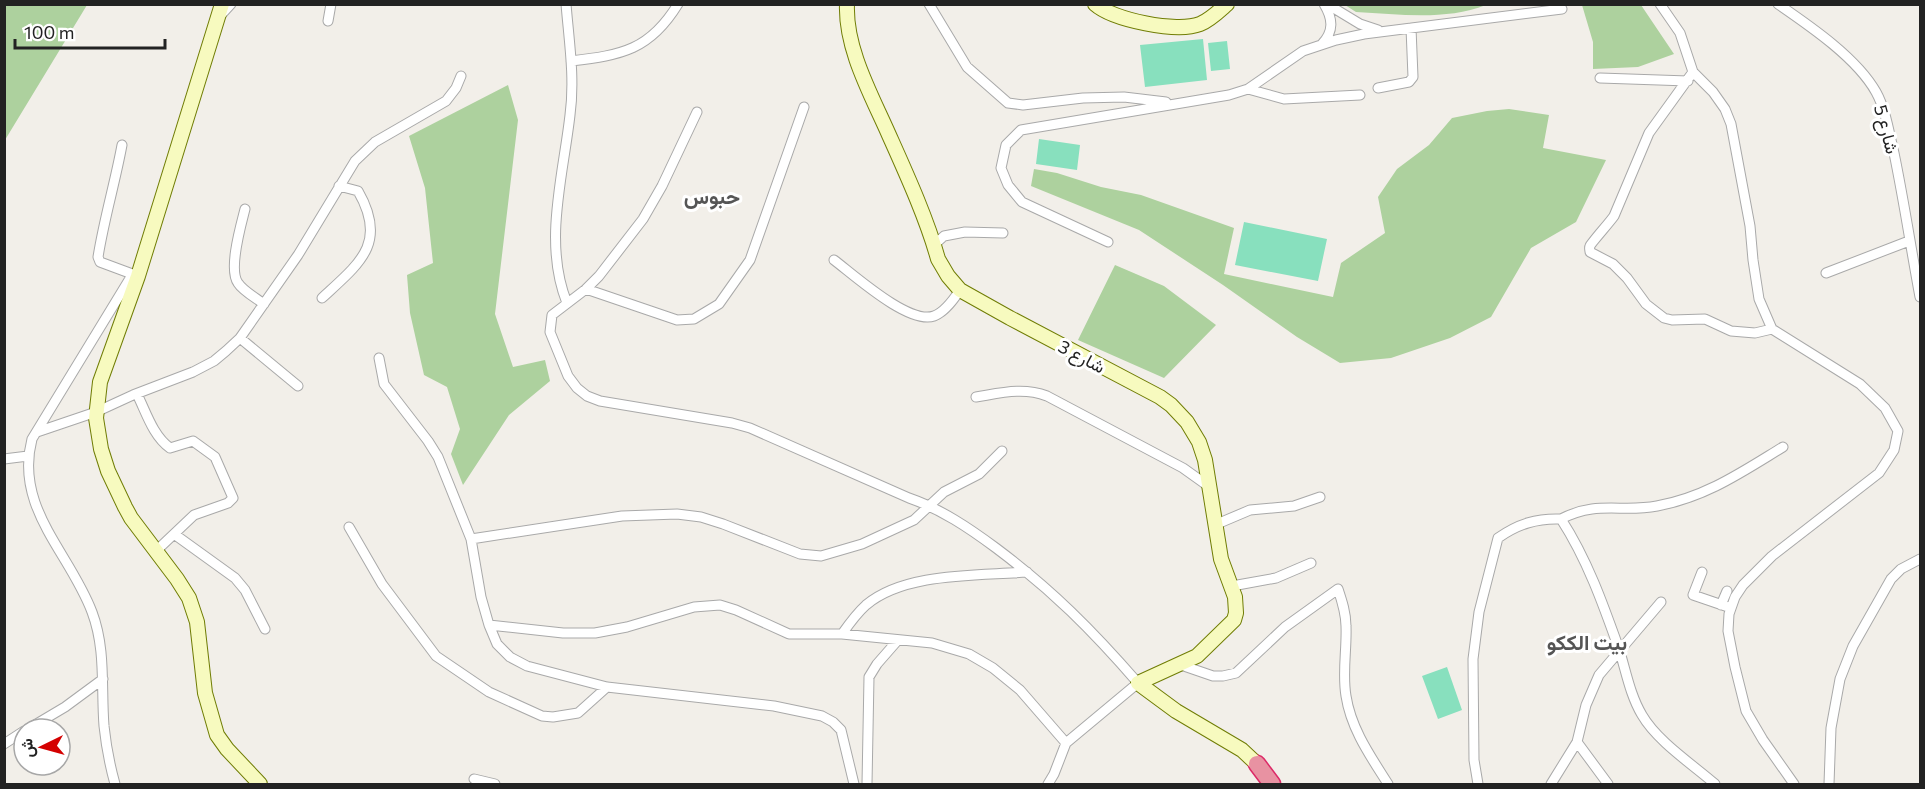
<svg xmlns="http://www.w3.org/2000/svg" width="1925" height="789" viewBox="0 0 1925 789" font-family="Commissioner,Vazirmatn,sans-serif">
<rect width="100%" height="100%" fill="#f2efe9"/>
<path fill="#add19e" d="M 5,4 L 87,5 L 5,140 L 4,5 Z
M 1345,5 L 1345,4 L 1486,5 C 1445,21 1399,14 1356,12 Z
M 1582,5 L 1641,5 L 1674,54 L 1638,67 L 1593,69 L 1593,42 Z
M 508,85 L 518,120 L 495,314 L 513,367 L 545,360 L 550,381 L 509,415 L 463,485 L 451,454 L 460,429 L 447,387 L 424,375 L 410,313 L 407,275 L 433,263 L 425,188 L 409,136 Z
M 1509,109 L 1549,115 L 1543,148 L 1606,160 L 1576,222 L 1531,248 L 1491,317 L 1450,338 L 1391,358 L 1340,363 L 1297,337 L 1223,285 L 1139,230 L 1031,186 L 1034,169 L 1057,173 L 1101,187 L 1141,195 L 1234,228 L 1224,274 L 1333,297 L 1341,263 L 1385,233 L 1378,197 L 1397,169 L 1429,145 L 1452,118 L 1487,111 Z
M 1115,265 L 1164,286 L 1216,325 L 1164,378 L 1078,340 Z"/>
<path fill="#88e0be" d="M 1203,39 L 1207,80 L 1145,87 L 1140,45 Z
M 1227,41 L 1230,69 L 1211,71 L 1208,43 Z
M 1039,139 L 1080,145 L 1077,170 L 1036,164 Z
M 1244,222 L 1327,239 L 1318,281 L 1235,265 Z
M 1447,667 L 1462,710 L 1438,719 L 1422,676 Z"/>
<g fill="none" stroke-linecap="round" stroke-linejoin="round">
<defs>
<path id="street" d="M 566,4 C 569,41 575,78 570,115 C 563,177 543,243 567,303
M 929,4 L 967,67 L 1008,103 L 1023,105 L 1083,98 L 1124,97 L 1166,102
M 1327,4 L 1360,24 L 1378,30
M 1660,4 L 1680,33 L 1693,72 L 1713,92 L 1725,109 L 1731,124 L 1750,226 L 1753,260 L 1759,299 L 1772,329 L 1860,384 L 1885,408 L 1898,431 L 1894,450 L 1879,473 L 1772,556 L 1743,585 L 1735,597 L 1729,614 L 1728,631 L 1735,667 L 1746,711 L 1763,740 L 1794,784
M 1778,4 C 1810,26 1857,58 1876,92 C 1886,110 1889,133 1894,153 C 1904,201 1911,249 1920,297
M 220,16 L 231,4
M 328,21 L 331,4
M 1322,44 C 1334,31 1333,19 1324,4
M 571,61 C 622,55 650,50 678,4
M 1693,72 L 1649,133 L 1614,216 C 1610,222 1591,243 1590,246 C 1589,248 1590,250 1590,252 L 1613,264 L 1627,278 L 1646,304 L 1664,318 L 1672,320 L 1705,319 L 1731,331 L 1755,333 L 1772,329
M 1600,78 L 1688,81
M 1378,88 L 1409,82 L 1413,77 L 1411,28
M 1248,89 L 1284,99 L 1360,95
M 697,112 L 662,186 L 643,219 L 599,276 L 586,289 L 552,315 L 550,332 L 568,376 L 577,388 L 587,396 L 600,401 L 732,423 L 750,428 L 909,498 C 941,509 969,528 996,548 C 1052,590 1092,630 1138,683 L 1066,743 L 1054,774 L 1048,784
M 122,145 C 115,183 104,219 98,257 L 100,262 L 135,275
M 245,209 C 241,225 228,269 238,283 C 243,291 256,298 264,304
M 1108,242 L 1022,202 L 1008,185 L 1001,168 L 1006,145 L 1021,130 L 1229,95 L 1248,89 L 1303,51 L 1336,40 L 1364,34 L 1562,9
M 934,245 L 944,236 L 965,232 L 1003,233
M 834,260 C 854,275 909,325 934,316 C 945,312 954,299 960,290
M 1826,273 L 1909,241
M 586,289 L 677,320 L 694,319 L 719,304 L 750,260 L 804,107
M 322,298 C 360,263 388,243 358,191 L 339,186
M 240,338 L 298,386
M 379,358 L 384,384 L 428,441 L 438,457 L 471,539
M 137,394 C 146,412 153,436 170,448 L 193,441 L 215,457 L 233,498 L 228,503 L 194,515 L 156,551
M 976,397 C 1001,393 1023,387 1047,396 L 1183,468 L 1211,488
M 37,432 L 96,412 L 133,395 L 193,372 L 214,361 L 226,351 L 240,338 L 298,255 L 355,161 L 375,142 L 446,101 L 456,88 L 461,76
M 4,459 L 28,456
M 1561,519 C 1598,500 1621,513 1657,506 C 1706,497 1742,472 1783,447
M 1217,524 L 1250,510 L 1294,506 L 1320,497
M 349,527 L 382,584 L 436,656 L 489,692 L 542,716 L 553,717 L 578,713 L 607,687
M 174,534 L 235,578 L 245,590 L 265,629
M 1702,572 L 1693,595 L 1731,608
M 1232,586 L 1276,578 L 1311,563
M 1721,605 L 1727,591
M 489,625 L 563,633 L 595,633 L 627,627 L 694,607 L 720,605 L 736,610 L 789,634 L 842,634 L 932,643 L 969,654 L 993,668 L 1020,690 L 1066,743
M 842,634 C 849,624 856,614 866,605 C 905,572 978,576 1027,572
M 1181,665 L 1213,676 L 1223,676 L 1236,673 L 1285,627 L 1338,589 C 1342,601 1346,613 1346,626 C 1347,649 1342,673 1346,696 C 1351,729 1371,757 1388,784
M 28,729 L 65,707 L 103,679
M 4,744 L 24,731
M 474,779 L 495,784
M 115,784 C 110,766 106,745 104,726 C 101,687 106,649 92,612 C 70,553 14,508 32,439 L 132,275
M 854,784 L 841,730 L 833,722 L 822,716 L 774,706 L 607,687 L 527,666 L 510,657 L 497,644 L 489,625 L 481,597 L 471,539 L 622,516 L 677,514 L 701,517 L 723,524 L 800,554 L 821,556 L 862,544 L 914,520 L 944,492 L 979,474 L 1002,451
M 867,784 L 869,677 L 877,664 L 898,640
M 1478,784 L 1474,760 L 1473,659 L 1479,612 L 1498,538 C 1518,524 1537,518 1561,519 C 1587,559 1603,604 1619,649 C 1626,671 1630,695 1642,715 C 1657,741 1692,764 1715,784
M 1551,784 L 1577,742
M 1608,784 L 1577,742 L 1586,705 L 1599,675 L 1661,602
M 1829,784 L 1831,728 L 1840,679 L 1853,646 L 1891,579 L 1901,569 L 1920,559"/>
<path id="secondary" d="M 222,4 L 138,276 L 100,382 L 96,418 L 101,449 L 108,471 L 125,507 L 131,518 L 177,579 L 189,598 L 197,622 L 205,693 L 217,735 L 227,749 L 260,784
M 847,4 C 845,49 872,96 889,135 C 906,173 927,219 938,259 L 948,276 L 960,290 L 1010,318 L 1160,397 L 1171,405 L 1187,422 L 1199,442 L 1205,460 L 1221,559 L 1235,597 L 1236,613 L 1234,620 L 1197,656 L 1138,683
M 1095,4 C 1113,20 1177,33 1200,24 C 1210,20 1218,12 1227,4
M 1138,683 L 1176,711 L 1242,750 L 1257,764"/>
<path id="highway" d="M 1257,764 L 1272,784"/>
</defs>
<use href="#street" stroke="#a9a9a9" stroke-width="11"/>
<use href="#secondary" stroke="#707d05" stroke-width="16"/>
<use href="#highway" stroke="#dc2a67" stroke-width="19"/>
<use href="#street" stroke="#fff" stroke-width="9"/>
<use href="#secondary" stroke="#f7fabf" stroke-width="14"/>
<use href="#highway" stroke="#e892a2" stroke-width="16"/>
</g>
<g text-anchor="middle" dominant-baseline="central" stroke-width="6" stroke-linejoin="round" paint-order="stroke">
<g font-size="18" fill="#222" stroke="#fff">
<text transform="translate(1887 129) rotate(75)">شارع 5</text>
<text transform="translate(1082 356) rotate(28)">شارع 3</text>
</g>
<g font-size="21" font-weight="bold" fill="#555" stroke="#fff">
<text x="712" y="195">حبوس</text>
<text x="1587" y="641">بيت الككو</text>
</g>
</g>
<rect width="1925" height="789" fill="none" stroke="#222222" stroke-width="12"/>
<g transform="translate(42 747) rotate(265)"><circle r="28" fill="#ffffff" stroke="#a7a7a7" stroke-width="1.5"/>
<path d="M0-4.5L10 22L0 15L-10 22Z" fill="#d40000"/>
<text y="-9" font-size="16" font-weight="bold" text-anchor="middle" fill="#222222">ش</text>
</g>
<path d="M15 39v9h150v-9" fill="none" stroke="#222222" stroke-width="3"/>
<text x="24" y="39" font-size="18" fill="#222222" stroke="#ffffff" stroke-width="4.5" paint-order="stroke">100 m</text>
</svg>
